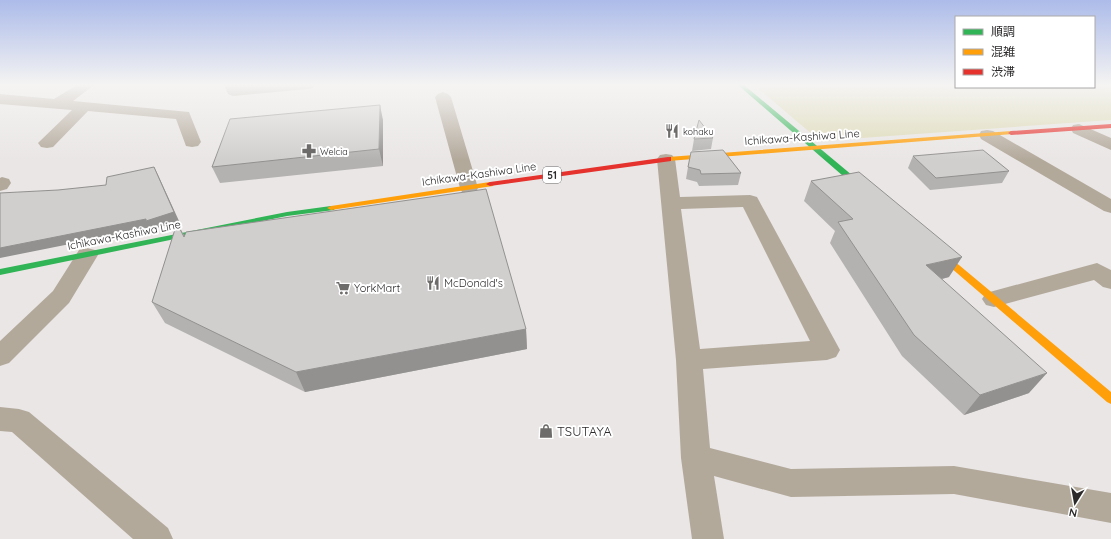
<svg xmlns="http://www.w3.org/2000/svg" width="1111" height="539" viewBox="0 0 1111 539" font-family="Quicksand,'Noto Sans JP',sans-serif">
<rect width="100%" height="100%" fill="#e9e6e5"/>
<path fill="#dddab6" d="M 754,85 L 956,85 L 956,87 L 1094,87 L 1094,85 L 1111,85 L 1111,120 L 820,141 Z"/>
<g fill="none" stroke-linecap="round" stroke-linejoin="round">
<path fill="#b3a99b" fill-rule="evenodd" d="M 77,85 L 94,85 L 73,101 L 189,112 L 201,142 L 198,146 L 192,147 L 186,146 L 176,119 L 88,111 L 53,147 L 47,148 L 41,147 L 38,143 L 72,110 L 0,104 L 0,94 L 54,99 Z
M 224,85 L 315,85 L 313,88 L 308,89 L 233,96 L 228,94 Z
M 443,92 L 448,94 L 451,97 L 478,188 L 476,192 L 469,194 L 462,192 L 460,188 L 435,97 L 438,94 Z
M 1079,124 L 1111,138 L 1111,150 L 1073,133 L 1071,129 L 1073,125 Z
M 987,130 L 993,131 L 1111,199 L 1111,213 L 1104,211 L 981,139 L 979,135 L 981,131 Z
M 666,154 L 672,155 L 675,159 L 680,197 L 750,195 L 757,197 L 840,350 L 836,357 L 827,360 L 703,369 L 710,448 L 791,469 L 954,466 L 1111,493 L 1111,523 L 954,494 L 791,497 L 714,476 L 724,539 L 692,539 L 681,458 L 676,360 L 657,159 L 660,155 ZM 743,207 L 810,341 L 700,349 L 681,209 Z
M 2,177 L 9,179 L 11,183 L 7,189 L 0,191 L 0,178 Z
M 87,248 L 95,250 L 98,255 L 69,303 L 9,363 L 0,366 L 0,341 L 53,291 L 79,250 Z
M 1097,263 L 1111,270 L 1111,289 L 1103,287 L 1094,280 L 994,307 L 986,305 L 982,299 L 986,293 Z
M 0,407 L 19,409 L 29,412 L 168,528 L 173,539 L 133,539 L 12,432 L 0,431 Z"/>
<path fill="#30b455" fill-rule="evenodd" d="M 738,85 L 744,85 L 871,191 L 872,193 L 871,195 L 865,195 Z
M 331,206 L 334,206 L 335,208 L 334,210 L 287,216 L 0,275 L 0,269 L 287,212 Z"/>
<path fill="#ff9f0a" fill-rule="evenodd" d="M 1011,131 L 1013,132 L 1013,134 L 668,161 L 664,159 L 668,157 Z
M 490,182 L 494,184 L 493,186 L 331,210 L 327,208 L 331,206 Z
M 932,244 L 935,245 L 1111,392 L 1111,404 L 1107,402 L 929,249 L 928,247 Z"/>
<path fill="#e5322d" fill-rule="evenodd" d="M 1111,124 L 1111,128 L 1011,135 L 1008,133 L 1011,131 Z
M 668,157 L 671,157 L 671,161 L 490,186 L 486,184 L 490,182 Z"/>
</g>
<path fill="#b4b2b1" d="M 383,120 L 383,166 L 220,183 L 212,167 Z
M 713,138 L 711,149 L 692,151 L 694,139 Z
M 913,156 L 1009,171 L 1002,183 L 930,190 L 908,168 Z
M 688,167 L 741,173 L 738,185 L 699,186 L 697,182 L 686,179 Z
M 811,181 L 949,277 L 942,279 L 1029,393 L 964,415 L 902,356 L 830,243 L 835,231 L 804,201 Z
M 177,223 L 184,235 L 526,329 L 527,349 L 305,392 L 165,323 L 152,302 Z"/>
<path fill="#929190" d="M 380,105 L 383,120 L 383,166 L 379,149 Z
M 154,167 L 158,175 L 179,221 L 151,230 L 150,228 L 0,258 L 0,248 Z
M 962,257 L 949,277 L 914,286 L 926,265 Z
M 526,329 L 527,349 L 305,392 L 296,372 Z
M 1047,373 L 1029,393 L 964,415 L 980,395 Z"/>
<path fill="#d1cfce" stroke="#929190" d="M 380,105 L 379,149 L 212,167 L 230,119 Z
M 699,120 L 713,138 L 694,139 Z
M 723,150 L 741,173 L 701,174 L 700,170 L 688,167 L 691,152 Z
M 983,150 L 1009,171 L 936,178 L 913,156 Z
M 154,167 L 174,212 L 146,221 L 146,219 L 0,248 L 0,193 L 58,190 L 106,185 L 107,177 Z
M 859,172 L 962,257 L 926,265 L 1047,373 L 980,395 L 914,335 L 838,222 L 853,219 L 811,181 Z
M 486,189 L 526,329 L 296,372 L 152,302 L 177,223 L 184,237 L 186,232 Z"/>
<linearGradient id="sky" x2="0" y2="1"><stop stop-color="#acbbe9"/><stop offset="0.53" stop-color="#f5f4f3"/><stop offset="1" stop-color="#f5f4f3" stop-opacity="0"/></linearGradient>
<rect width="1111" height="160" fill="url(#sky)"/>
<defs>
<symbol id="restaurant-bare" viewBox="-9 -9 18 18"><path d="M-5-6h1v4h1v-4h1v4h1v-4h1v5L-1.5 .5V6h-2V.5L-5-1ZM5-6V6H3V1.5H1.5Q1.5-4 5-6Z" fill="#6e6c6b" stroke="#fff" stroke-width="2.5" paint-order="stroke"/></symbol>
<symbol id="pharmacy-bare" viewBox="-9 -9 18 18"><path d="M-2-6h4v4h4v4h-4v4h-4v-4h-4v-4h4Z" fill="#6e6c6b" stroke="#fff" stroke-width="2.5" paint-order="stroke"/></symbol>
<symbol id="supermarket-bare" viewBox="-9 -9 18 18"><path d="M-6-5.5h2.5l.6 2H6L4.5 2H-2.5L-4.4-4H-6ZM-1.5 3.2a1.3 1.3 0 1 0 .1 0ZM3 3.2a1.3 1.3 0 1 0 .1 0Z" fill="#6e6c6b" stroke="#fff" stroke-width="2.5" paint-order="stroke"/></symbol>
<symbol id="shop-bare" viewBox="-9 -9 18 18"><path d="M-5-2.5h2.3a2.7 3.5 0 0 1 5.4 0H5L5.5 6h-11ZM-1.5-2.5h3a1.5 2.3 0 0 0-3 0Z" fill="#6e6c6b" stroke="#fff" stroke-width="2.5" paint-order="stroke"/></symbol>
</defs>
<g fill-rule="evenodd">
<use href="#restaurant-bare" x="662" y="121" width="20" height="20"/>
<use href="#pharmacy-bare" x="299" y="141" width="20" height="20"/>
<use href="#restaurant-bare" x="423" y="273" width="20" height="20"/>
<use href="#supermarket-bare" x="333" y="278" width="20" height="20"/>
<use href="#shop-bare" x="536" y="421" width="20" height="20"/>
</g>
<g text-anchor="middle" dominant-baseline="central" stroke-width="4" stroke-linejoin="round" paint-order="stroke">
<g font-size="9" fill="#2c2a2a" stroke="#fff" text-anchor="start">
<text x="683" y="131">kohaku</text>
<text x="320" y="151">Welcia</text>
</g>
<rect fill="#fff" stroke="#6b6a6a" stroke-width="1" x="543" y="167" width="18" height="16" rx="3"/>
<g font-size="10" font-weight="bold" fill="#2c2a2a">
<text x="552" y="175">51</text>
</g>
<g font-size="11" fill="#2c2a2a" stroke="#fff">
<text transform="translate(802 137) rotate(-4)">Ichikawa-Kashiwa Line</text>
<text transform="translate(479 174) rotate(-8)">Ichikawa-Kashiwa Line</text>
<text transform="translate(124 235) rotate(-11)">Ichikawa-Kashiwa Line</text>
</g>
<g font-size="11" fill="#2c2a2a" stroke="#fff" text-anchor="start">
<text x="444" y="283">McDonald's</text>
<text x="354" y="288">YorkMart</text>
</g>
<g font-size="13" fill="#2c2a2a" stroke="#fff" text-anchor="start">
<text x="557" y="431">TSUTAYA</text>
</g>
</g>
<rect x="955" y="16" width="140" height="72" fill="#ffffff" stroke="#abaaaa"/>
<rect x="963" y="29" width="20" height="6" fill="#30b455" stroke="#abaaaa"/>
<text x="991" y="36" font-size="12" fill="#2c2a2a">順調</text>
<rect x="963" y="49" width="20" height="6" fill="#ff9f0a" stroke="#abaaaa"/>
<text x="991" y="56" font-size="12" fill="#2c2a2a">混雑</text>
<rect x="963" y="69" width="20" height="6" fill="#e5322d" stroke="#abaaaa"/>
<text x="991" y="76" font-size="12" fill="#2c2a2a">渋滞</text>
<g transform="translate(1075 503) rotate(191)" stroke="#ffffff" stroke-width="3" paint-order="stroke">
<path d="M0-3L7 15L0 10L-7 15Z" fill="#2c2a2a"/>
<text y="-6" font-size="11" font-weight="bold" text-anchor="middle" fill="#2c2a2a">N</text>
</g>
</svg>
